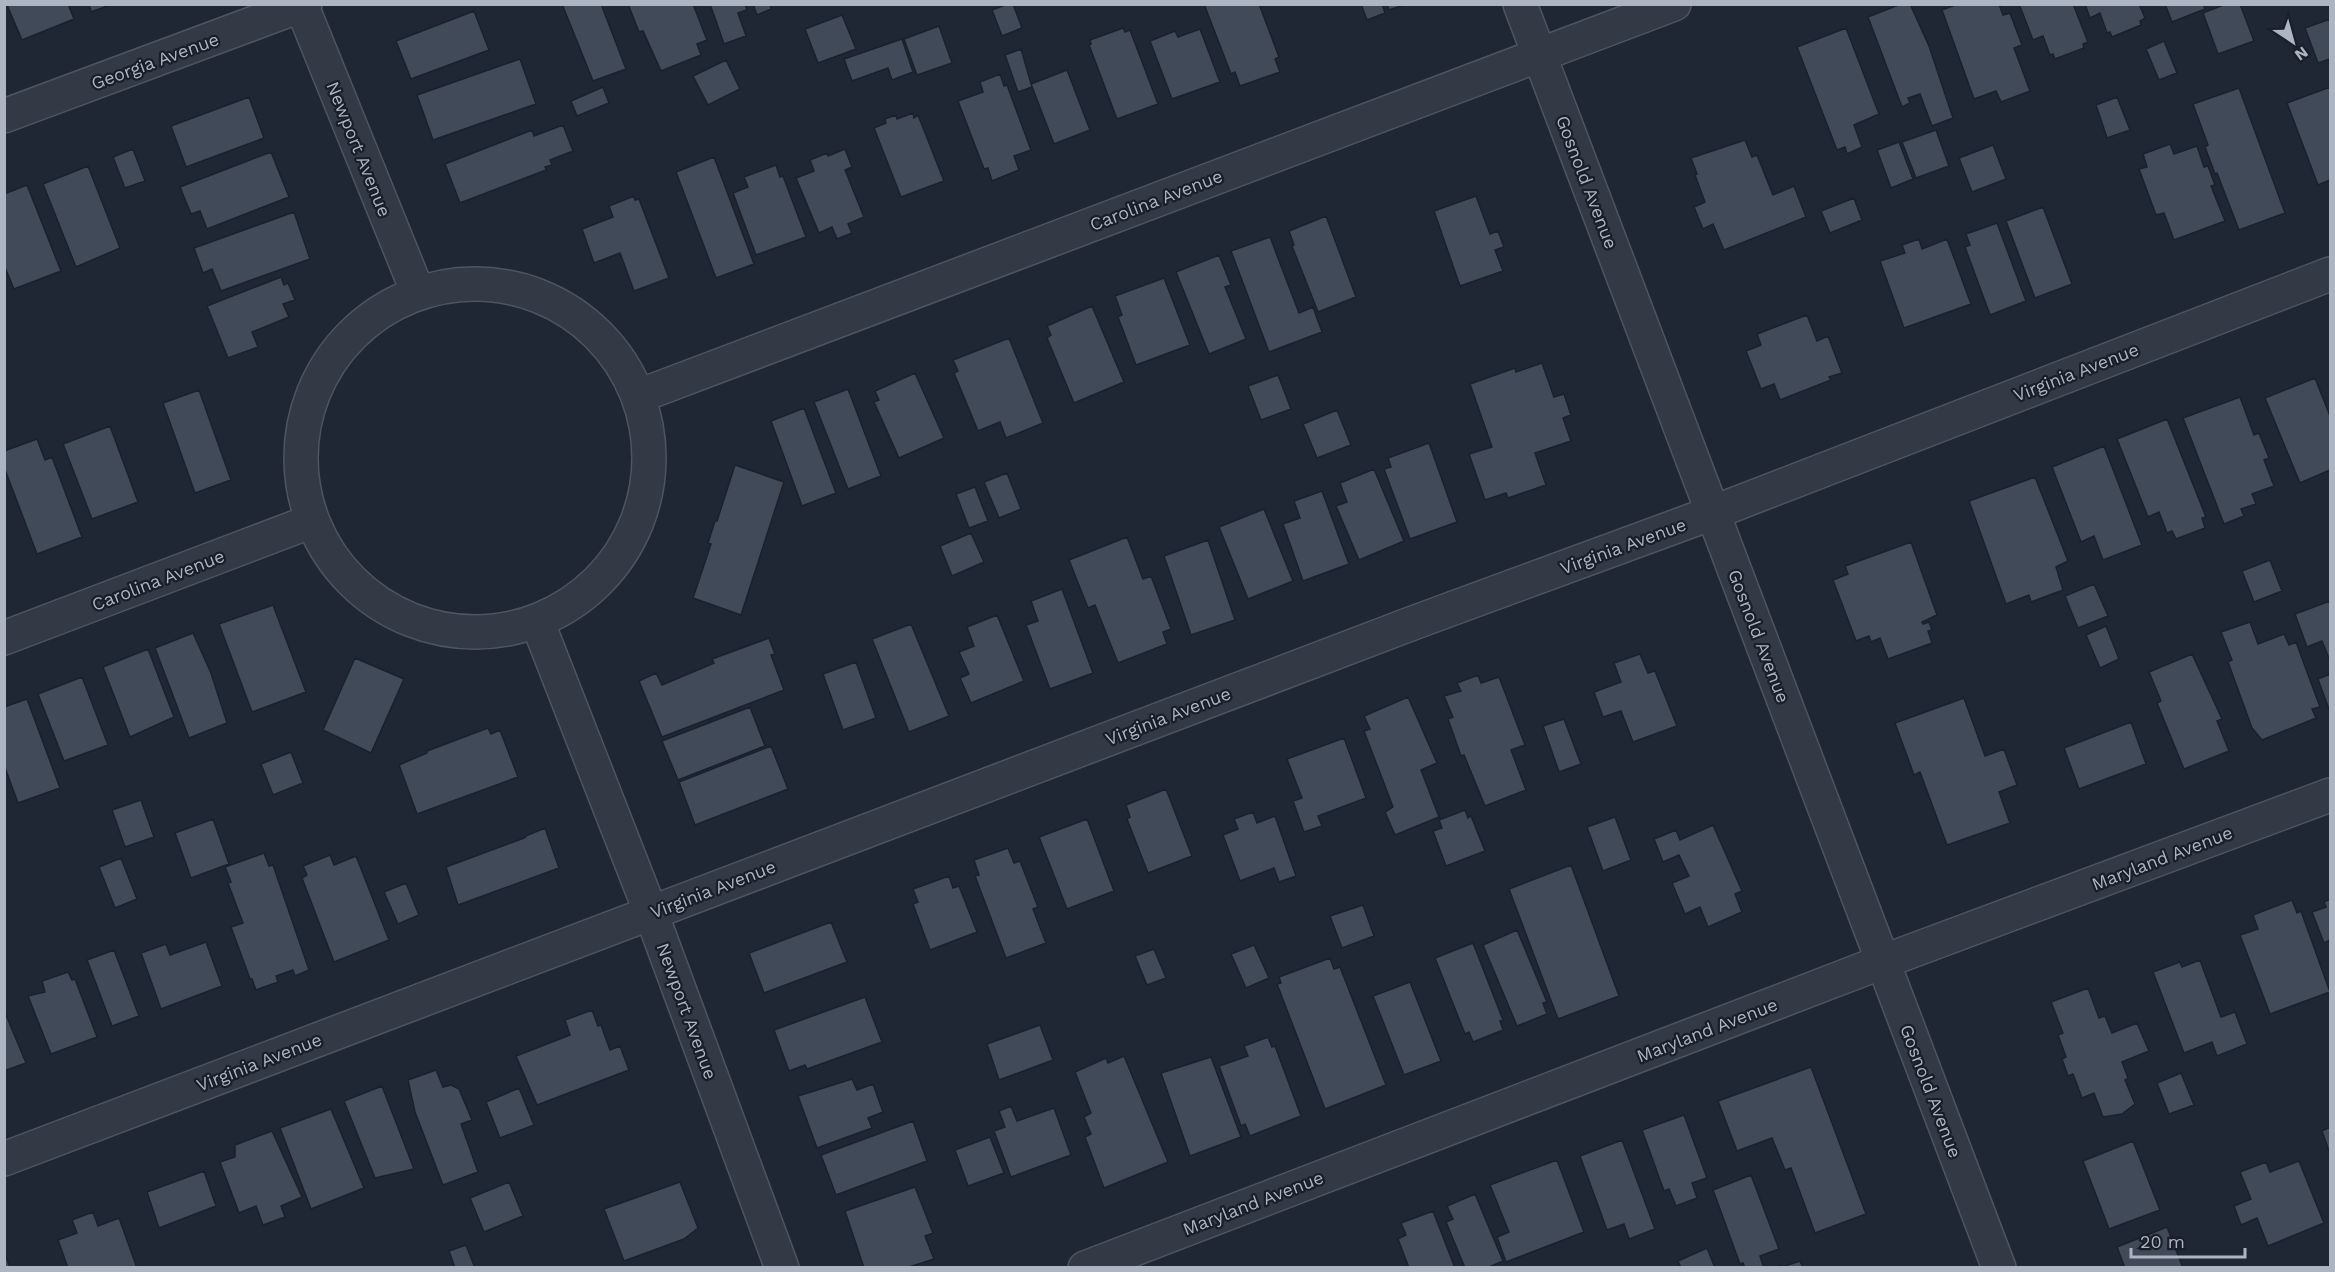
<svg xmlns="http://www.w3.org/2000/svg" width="2335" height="1272" viewBox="0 0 2335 1272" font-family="'Work Sans',sans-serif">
<rect width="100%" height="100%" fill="#202734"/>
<path fill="#414a58" stroke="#1b212b" stroke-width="1.5" d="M 68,4 L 74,19 L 22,40 L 7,5 Z
M 89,4 L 113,4 L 91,12 Z
M 562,4 L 601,4 L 626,69 L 593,81 Z
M 628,4 L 693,4 L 707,40 L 697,44 L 701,55 L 661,71 L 643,31 L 639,32 Z
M 710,4 L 745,4 L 747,10 L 738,13 L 746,36 L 724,44 Z
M 753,4 L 770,4 L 771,9 L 757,15 Z
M 1008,4 L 1013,4 L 1022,28 L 1002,36 L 992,10 Z
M 1204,4 L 1259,4 L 1279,57 L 1275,59 L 1280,72 L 1240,86 L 1235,72 L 1231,74 Z
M 1361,4 L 1382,4 L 1385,13 L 1367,20 Z
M 1387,4 L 1404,4 L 1404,5 L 1389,10 Z
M 1901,4 L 1910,4 L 1929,46 L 1953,118 L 1932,126 L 1920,94 L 1908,98 L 1910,103 L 1902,107 L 1868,17 Z
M 1958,4 L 1999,4 L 2003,15 L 2010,13 L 2022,45 L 2014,48 L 2030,91 L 2001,102 L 1996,91 L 1974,99 L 1942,10 Z
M 2019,4 L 2073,4 L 2088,42 L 2083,44 L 2084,48 L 2055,59 L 2053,54 L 2050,55 L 2043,36 L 2033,40 Z
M 2085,4 L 2139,4 L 2145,18 L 2140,21 L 2141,25 L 2112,37 L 2110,32 L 2107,33 L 2100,13 L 2090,18 Z
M 2165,4 L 2203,4 L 2205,9 L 2172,22 Z
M 2226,4 L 2240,4 L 2254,41 L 2218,54 L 2203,13 Z
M 474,11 L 489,50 L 411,79 L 396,41 Z
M 842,15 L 856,49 L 818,63 L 805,29 Z
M 2330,19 L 2330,59 L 2318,63 L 2305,28 Z
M 939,26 L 952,63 L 917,75 L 904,39 Z
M 1123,28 L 1125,32 L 1130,30 L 1158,104 L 1117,119 L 1089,45 L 1091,44 L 1090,40 Z
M 1846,28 L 1879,114 L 1854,125 L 1862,147 L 1847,154 L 1845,147 L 1837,150 L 1797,47 Z
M 1200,29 L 1220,82 L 1172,99 L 1150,41 L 1175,31 L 1178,37 Z
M 902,39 L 913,72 L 892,80 L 888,68 L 852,81 L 844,59 Z
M 2164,41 L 2177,73 L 2159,80 L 2146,49 Z
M 1021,49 L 1032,87 L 1018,92 L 1005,55 Z
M 520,59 L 536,104 L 433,140 L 417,95 Z
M 726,60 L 740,89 L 708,105 L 693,76 Z
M 1067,70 L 1090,130 L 1054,144 L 1031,84 Z
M 1000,74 L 1004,86 L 1007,85 L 1031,150 L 1014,156 L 1019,170 L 992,181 L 988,168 L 984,169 L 958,101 L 983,92 L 980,82 Z
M 603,87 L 609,103 L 577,116 L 571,101 Z
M 2330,87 L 2330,180 L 2318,185 L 2287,103 Z
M 2239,88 L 2285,213 L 2239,230 L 2217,173 L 2215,174 L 2205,147 L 2208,145 L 2193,104 Z
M 249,97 L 264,138 L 186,167 L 171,126 Z
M 2117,97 L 2130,130 L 2107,138 L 2096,105 Z
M 913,113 L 914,118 L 918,115 L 944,181 L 901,197 L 874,128 L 886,123 L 885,119 L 896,115 L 897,119 Z
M 563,125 L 573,151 L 550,160 L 552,165 L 545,167 L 546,170 L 460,203 L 445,164 L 532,130 L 534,136 Z
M 1936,130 L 1949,166 L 1916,178 L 1902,142 Z
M 1745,140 L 1752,157 L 1757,155 L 1773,195 L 1794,186 L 1806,217 L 1724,250 L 1713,224 L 1703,229 L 1694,207 L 1705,202 L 1695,175 L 1697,174 L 1691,158 Z
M 1899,142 L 1913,179 L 1891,188 L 1877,150 Z
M 2170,144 L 2174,154 L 2197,146 L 2204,167 L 2208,166 L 2215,185 L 2211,186 L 2225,221 L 2174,240 L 2164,213 L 2156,215 L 2139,169 L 2147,167 L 2143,154 Z
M 1993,145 L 2006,179 L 1972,192 L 1959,158 Z
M 133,149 L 145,181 L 125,188 L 113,157 Z
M 845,149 L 852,167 L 845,170 L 864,217 L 848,224 L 852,233 L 837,239 L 832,227 L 819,233 L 796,178 L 814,171 L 810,160 L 827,153 L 828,156 Z
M 271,152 L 289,197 L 207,229 L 200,211 L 191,214 L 180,187 Z
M 714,157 L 754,264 L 716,278 L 676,172 Z
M 776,165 L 780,177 L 783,176 L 806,237 L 756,255 L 733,193 L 748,187 L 744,177 Z
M 88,166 L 120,248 L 76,267 L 43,184 Z
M 27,185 L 61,271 L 14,289 L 4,265 L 4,194 Z
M 634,196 L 635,200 L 639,199 L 669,278 L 634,291 L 620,253 L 594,263 L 582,229 L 613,217 L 609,206 Z
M 1476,196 L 1490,234 L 1498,231 L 1504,247 L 1495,250 L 1503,271 L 1460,286 L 1434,211 Z
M 1854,198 L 1862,220 L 1830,233 L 1821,211 Z
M 2043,207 L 2072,284 L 2035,298 L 2006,221 Z
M 294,212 L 310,259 L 221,291 L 212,269 L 203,273 L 194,248 Z
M 1326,216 L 1356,297 L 1318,312 L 1292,246 L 1294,245 L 1289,231 Z
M 1997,223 L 2026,301 L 1990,315 L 1965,247 L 1970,245 L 1966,234 Z
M 1270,237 L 1299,313 L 1313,307 L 1322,332 L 1269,352 L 1231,251 Z
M 1919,239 L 1922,249 L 1947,239 L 1971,304 L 1904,328 L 1880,261 L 1905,253 L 1902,245 Z
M 1219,255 L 1231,285 L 1225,287 L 1246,339 L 1209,354 L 1176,272 Z
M 281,277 L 284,285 L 288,283 L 295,300 L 283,304 L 289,317 L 252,332 L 258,347 L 228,358 L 207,306 Z
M 1164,278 L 1190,345 L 1136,365 L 1118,317 L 1122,315 L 1115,296 Z
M 1092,306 L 1124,382 L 1074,403 L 1047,338 L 1051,335 L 1047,326 Z
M 1807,315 L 1817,341 L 1828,336 L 1842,373 L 1829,377 L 1831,380 L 1780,400 L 1774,384 L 1761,389 L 1746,351 L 1761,345 L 1757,334 Z
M 1009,338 L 1043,423 L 1006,438 L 1000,422 L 978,431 L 954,373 L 958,371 L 953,360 Z
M 1542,363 L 1554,397 L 1564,394 L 1571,415 L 1563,418 L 1571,441 L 1535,453 L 1546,485 L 1508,498 L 1506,493 L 1485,500 L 1469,454 L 1492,447 L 1470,384 L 1515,368 L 1516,372 Z
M 915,373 L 944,438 L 899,458 L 874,402 L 879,400 L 875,391 Z
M 1278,375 L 1291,409 L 1261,420 L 1248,386 Z
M 2315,378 L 2330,416 L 2330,470 L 2300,483 L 2265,398 Z
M 848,389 L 881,476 L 848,489 L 814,402 Z
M 199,390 L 231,480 L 195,493 L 163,403 Z
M 2240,397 L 2254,435 L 2259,433 L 2269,458 L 2264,460 L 2274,486 L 2252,494 L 2256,504 L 2241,509 L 2244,516 L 2224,524 L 2183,418 Z
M 804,408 L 836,493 L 802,506 L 771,421 Z
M 1337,410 L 1351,445 L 1317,458 L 1303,424 Z
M 2167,419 L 2206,517 L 2202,518 L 2205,528 L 2176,539 L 2172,531 L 2167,533 L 2159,512 L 2148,517 L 2117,439 Z
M 110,426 L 138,502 L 92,519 L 63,444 Z
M 37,439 L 45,460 L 52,457 L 82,537 L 37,554 L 4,467 L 4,451 Z
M 1429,443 L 1457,522 L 1410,539 L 1384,469 L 1391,467 L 1388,458 Z
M 2104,446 L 2142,545 L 2103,560 L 2094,536 L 2081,542 L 2052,467 Z
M 735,465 L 784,482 L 741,615 L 693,598 L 711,544 L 708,543 L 715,521 L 717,521 Z
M 1374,469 L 1404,541 L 1359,560 L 1336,506 L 1347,502 L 1340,483 Z
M 1007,473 L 1021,509 L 999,518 L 984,482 Z
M 2035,477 L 2068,561 L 2056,567 L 2063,590 L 2031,602 L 2029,595 L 2006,604 L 1969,501 Z
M 975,487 L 988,521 L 969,528 L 956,494 Z
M 1322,491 L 1349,564 L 1303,581 L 1283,524 L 1300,518 L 1294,501 Z
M 1264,509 L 1293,581 L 1248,599 L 1219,527 Z
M 971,533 L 984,562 L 952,576 L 940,546 Z
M 1127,537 L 1143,579 L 1151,576 L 1171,629 L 1163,632 L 1167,644 L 1118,663 L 1095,605 L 1088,608 L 1069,560 Z
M 1208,540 L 1235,620 L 1191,635 L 1164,556 Z
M 1911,542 L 1937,615 L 1922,622 L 1923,624 L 1929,622 L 1932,630 L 1928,631 L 1932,643 L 1888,659 L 1880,638 L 1871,642 L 1869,636 L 1856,641 L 1833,580 L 1848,574 L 1845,566 Z
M 2270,560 L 2282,591 L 2254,602 L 2242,571 Z
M 2094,584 L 2108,616 L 2078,628 L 2065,596 Z
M 1062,589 L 1093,673 L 1050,689 L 1026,625 L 1038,621 L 1031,601 Z
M 2330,601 L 2330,661 L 2322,641 L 2307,647 L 2295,614 Z
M 273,605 L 306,692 L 252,712 L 219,624 Z
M 997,615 L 1024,681 L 971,703 L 960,678 L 969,674 L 959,652 L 974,646 L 967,627 Z
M 2250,622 L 2258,644 L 2284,634 L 2289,645 L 2296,642 L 2320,707 L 2312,709 L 2316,718 L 2262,740 L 2252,728 L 2228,662 L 2232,660 L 2221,632 Z
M 911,624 L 949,716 L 909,732 L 872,639 Z
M 2106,626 L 2119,659 L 2100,668 L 2086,635 Z
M 193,633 L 211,673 L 227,723 L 189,738 L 155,648 Z
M 769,638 L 775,654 L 771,655 L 784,690 L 662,737 L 639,681 L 656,673 L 662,685 L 714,663 L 712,659 Z
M 148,649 L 174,717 L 130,737 L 103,667 Z
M 1640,654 L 1648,673 L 1655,671 L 1677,726 L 1633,742 L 1621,711 L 1603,717 L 1594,692 L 1621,682 L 1614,663 Z
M 2192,654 L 2222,719 L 2217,721 L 2229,751 L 2184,769 L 2157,703 L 2161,701 L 2149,672 Z
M 355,658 L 404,679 L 371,753 L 323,730 Z
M 856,662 L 876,718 L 843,730 L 823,674 Z
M 2330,674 L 2330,712 L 2318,679 Z
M 1478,675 L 1481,683 L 1499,677 L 1525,745 L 1511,750 L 1526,790 L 1485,806 L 1464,755 L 1461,756 L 1448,719 L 1453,717 L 1444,696 L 1461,691 L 1457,683 Z
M 82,677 L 108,745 L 64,761 L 38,694 Z
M 1408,697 L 1437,763 L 1421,770 L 1439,817 L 1395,835 L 1385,812 L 1393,807 L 1364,731 L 1370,729 L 1364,716 Z
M 1964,698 L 1985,756 L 2004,749 L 2017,785 L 1999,792 L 2010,823 L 1947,845 L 1920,772 L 1914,775 L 1895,723 Z
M 27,699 L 60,788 L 18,803 L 4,765 L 4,707 Z
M 750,707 L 765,746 L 678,780 L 662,741 Z
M 1564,719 L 1581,764 L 1559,772 L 1543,726 Z
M 2131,722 L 2146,764 L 2079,789 L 2064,748 Z
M 488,728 L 491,734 L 500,730 L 518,777 L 417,814 L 399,765 L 427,753 L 427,751 Z
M 1344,738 L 1366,798 L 1318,816 L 1322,826 L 1304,832 L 1293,801 L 1302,798 L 1287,759 Z
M 771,746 L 788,789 L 695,825 L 679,782 Z
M 291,752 L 303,783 L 273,795 L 261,764 Z
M 1166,789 L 1192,856 L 1148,873 L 1127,819 L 1130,817 L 1126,805 Z
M 141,800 L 154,837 L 125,847 L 112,810 Z
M 1465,810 L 1468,818 L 1471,816 L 1485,851 L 1446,866 L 1433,831 L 1442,828 L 1439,820 Z
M 1253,812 L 1257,823 L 1275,816 L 1296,876 L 1279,882 L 1274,868 L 1240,881 L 1223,835 L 1238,829 L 1234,819 Z
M 1615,817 L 1631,860 L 1603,871 L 1587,827 Z
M 213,819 L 229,864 L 191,878 L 175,833 Z
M 1087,819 L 1114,891 L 1067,909 L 1039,837 Z
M 1713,825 L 1742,891 L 1735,894 L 1742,912 L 1708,927 L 1700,907 L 1685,914 L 1672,883 L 1689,876 L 1679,855 L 1663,862 L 1654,839 L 1676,830 L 1680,840 Z
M 545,828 L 559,868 L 458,905 L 446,867 L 524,838 L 528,835 Z
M 1008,848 L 1014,863 L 1020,861 L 1038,907 L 1033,909 L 1046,943 L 1006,958 L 975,876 L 979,875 L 974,860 Z
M 264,853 L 269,866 L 273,865 L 309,970 L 295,976 L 293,970 L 276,976 L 278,982 L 256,990 L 252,979 L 250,979 L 231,927 L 243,923 L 228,883 L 231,882 L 225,867 Z
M 330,855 L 334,865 L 356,856 L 389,940 L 334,962 L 302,878 L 307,875 L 303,866 Z
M 121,858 L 137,899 L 115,908 L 99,867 Z
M 1571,865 L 1619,996 L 1558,1019 L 1509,889 Z
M 949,876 L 953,888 L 959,886 L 977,932 L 930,950 L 913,904 L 918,902 L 913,889 Z
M 406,883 L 419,915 L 398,924 L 384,892 Z
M 2330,899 L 2330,940 L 2324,943 L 2312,912 L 2326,907 L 2324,902 Z
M 2292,900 L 2297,913 L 2301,911 L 2330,992 L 2270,1014 L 2240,935 L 2258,929 L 2253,915 Z
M 1363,905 L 1374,936 L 1342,948 L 1330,916 Z
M 831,922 L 847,962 L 764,993 L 749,953 Z
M 1517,930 L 1547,1002 L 1543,1003 L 1547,1014 L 1517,1026 L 1483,945 Z
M 206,942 L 222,986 L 161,1009 L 141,953 L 166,944 L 170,955 Z
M 1473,943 L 1503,1020 L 1500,1021 L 1503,1030 L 1473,1042 L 1469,1032 L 1465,1034 L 1435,958 Z
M 1254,945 L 1269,978 L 1246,988 L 1231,954 Z
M 1154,949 L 1166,978 L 1147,985 L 1135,956 Z
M 114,950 L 139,1016 L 112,1026 L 87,960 Z
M 1330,958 L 1334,969 L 1340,967 L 1386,1085 L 1325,1109 L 1277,984 L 1281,983 L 1279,977 Z
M 2200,960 L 2221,1017 L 2235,1012 L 2247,1044 L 2217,1056 L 2212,1042 L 2184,1053 L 2153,972 L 2180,962 L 2182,967 Z
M 68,972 L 72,980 L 75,979 L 97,1037 L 51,1054 L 28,996 L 45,992 L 42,981 Z
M 1410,982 L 1441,1061 L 1404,1075 L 1373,996 Z
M 2088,988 L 2099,1018 L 2105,1016 L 2112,1033 L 2137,1023 L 2149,1051 L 2122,1062 L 2128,1078 L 2125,1080 L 2135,1104 L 2122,1114 L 2103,1117 L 2094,1093 L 2082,1098 L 2073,1074 L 2068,1076 L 2062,1059 L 2066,1057 L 2058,1035 L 2063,1033 L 2051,1002 Z
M 865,997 L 882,1042 L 807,1069 L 805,1065 L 789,1071 L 774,1030 Z
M 4,1010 L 26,1063 L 4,1071 Z
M 592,1010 L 598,1026 L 601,1025 L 610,1050 L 620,1046 L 629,1070 L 537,1105 L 516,1056 L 570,1035 L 565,1020 Z
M 1040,1025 L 1053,1060 L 999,1080 L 987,1044 Z
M 1268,1037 L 1272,1047 L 1275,1046 L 1301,1116 L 1250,1136 L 1245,1124 L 1241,1126 L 1219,1066 L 1248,1056 L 1244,1046 Z
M 1124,1056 L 1168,1162 L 1104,1188 L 1085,1137 L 1091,1134 L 1084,1117 L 1091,1113 L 1075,1072 L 1106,1058 L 1108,1063 Z
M 1211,1057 L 1241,1137 L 1190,1156 L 1161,1073 Z
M 1811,1067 L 1866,1214 L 1815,1233 L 1791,1168 L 1785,1170 L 1772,1138 L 1737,1151 L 1718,1101 Z
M 436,1070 L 443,1087 L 451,1085 L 459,1089 L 472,1120 L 461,1124 L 478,1172 L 443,1185 L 415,1112 L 408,1080 Z
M 2181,1073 L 2194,1105 L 2169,1114 L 2157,1083 Z
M 852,1079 L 857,1090 L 873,1084 L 883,1112 L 868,1118 L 872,1128 L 817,1148 L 798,1096 Z
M 382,1086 L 414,1169 L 375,1178 L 344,1101 Z
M 519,1088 L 534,1125 L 500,1138 L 486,1102 Z
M 1011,1106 L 1017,1121 L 1054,1108 L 1071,1155 L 1011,1177 L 994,1131 L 1005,1127 L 999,1111 Z
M 331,1109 L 364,1188 L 311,1209 L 280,1128 Z
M 1684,1115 L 1707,1178 L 1692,1183 L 1697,1198 L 1676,1206 L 1669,1189 L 1664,1191 L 1642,1130 Z
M 913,1121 L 927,1161 L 836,1195 L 821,1155 Z
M 2330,1127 L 2330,1154 L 2322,1131 Z
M 272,1131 L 302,1197 L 281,1206 L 285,1217 L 263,1225 L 256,1206 L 239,1213 L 220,1162 L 235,1157 L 235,1145 Z
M 990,1137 L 1004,1173 L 968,1186 L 955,1150 Z
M 1622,1140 L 1655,1229 L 1629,1239 L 1624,1224 L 1607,1230 L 1580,1156 Z
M 2133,1141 L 2160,1210 L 2109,1229 L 2083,1161 Z
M 1557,1160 L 1584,1232 L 1506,1262 L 1497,1237 L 1509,1232 L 1490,1185 Z
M 2299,1161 L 2324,1223 L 2268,1246 L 2257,1218 L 2241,1225 L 2234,1206 L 2251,1199 L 2240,1172 L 2266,1162 L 2270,1172 Z
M 204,1171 L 216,1206 L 159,1228 L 147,1192 Z
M 1751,1175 L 1779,1249 L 1760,1256 L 1764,1268 L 1745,1268 L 1743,1263 L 1740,1264 L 1713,1190 Z
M 509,1182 L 523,1216 L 484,1232 L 470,1198 Z
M 680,1182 L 698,1228 L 684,1239 L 624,1261 L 604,1209 Z
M 915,1187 L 933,1233 L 925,1236 L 934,1259 L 906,1268 L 864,1268 L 845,1211 Z
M 1475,1194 L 1503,1261 L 1487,1268 L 1465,1268 L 1446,1222 L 1453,1219 L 1447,1206 Z
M 1433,1211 L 1455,1268 L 1409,1268 L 1398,1239 L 1406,1235 L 1401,1223 Z
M 93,1212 L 98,1226 L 119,1218 L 137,1268 L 68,1268 L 58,1240 L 77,1233 L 72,1220 Z
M 2167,1227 L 2183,1268 L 2125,1268 L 2117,1247 Z
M 466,1245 L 475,1268 L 455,1268 L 449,1251 Z
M 1707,1248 L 1715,1268 L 1681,1268 L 1678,1261 Z
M 4,1251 L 10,1268 L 4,1268 Z
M 1800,1261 L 1803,1268 L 1775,1268 L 1781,1265 L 1782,1267 Z"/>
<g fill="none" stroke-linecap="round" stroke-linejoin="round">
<defs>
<path id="street" d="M 301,4 L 418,293
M 1520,4 L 1999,1268
M 4,116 L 305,4
M301 458a174 174 0 1 1 348 0a174 174 0 1 1-348 0Z
M 639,396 L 1674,4
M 537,621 L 651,913 L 782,1268
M 4,638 L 312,521
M 4,1159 L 1413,623 L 1712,513 L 2330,274
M 1085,1268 L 1882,962 L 2330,795"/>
</defs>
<use href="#street" stroke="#4e5460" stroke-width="36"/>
<use href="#street" stroke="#333945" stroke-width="33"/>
</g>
<g text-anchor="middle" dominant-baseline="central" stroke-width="4.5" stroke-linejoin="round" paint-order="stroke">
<g font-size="18" fill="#adb4c2" stroke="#191f29">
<text transform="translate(155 61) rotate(-20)">Georgia Avenue</text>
<text transform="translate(359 149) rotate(68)">Newport Avenue</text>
<text transform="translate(1587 182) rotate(69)">Gosnold Avenue</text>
<text transform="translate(1156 200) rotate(-21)">Carolina Avenue</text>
<text transform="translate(2076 372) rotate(-21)">Virginia Avenue</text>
<text transform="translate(1623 546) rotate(-20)">Virginia Avenue</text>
<text transform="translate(158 580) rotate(-21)">Carolina Avenue</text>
<text transform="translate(1759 636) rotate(69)">Gosnold Avenue</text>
<text transform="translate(1168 716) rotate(-21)">Virginia Avenue</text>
<text transform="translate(2162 858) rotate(-21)">Maryland Avenue</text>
<text transform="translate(713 889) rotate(-21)">Virginia Avenue</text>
<text transform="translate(687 1011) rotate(70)">Newport Avenue</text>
<text transform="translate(1707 1030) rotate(-21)">Maryland Avenue</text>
<text transform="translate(259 1062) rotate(-21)">Virginia Avenue</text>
<text transform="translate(1931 1091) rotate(69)">Gosnold Avenue</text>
<text transform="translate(1253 1203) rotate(-21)">Maryland Avenue</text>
</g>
</g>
<rect width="2335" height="1272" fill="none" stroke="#adb4c2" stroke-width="12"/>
<g transform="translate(2293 42) rotate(144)" stroke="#191f29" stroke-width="4.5" paint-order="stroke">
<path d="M0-4.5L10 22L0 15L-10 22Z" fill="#adb4c2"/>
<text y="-9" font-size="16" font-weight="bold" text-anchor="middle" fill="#adb4c2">N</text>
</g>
<path d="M2131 1248v9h114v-9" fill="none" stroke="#adb4c2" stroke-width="3"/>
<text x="2140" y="1248" font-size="18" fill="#adb4c2" stroke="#191f29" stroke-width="4.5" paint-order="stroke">20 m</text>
</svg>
